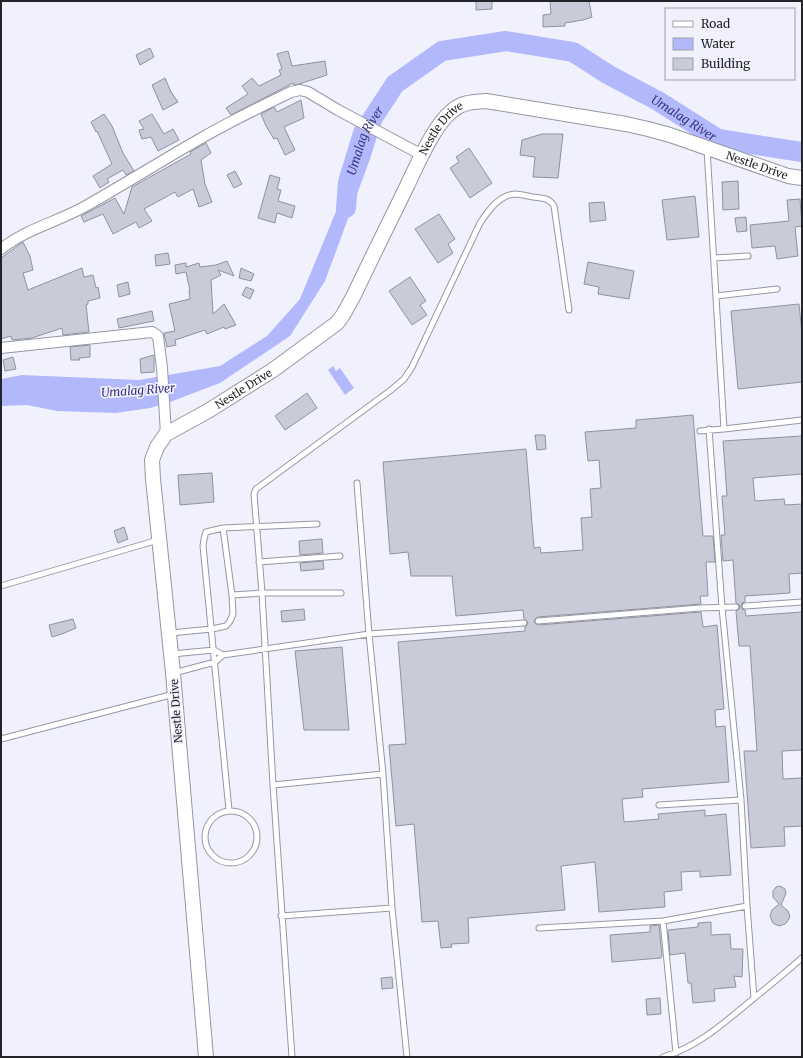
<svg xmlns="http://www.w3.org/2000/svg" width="803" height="1058" viewBox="0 0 803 1058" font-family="Merriweather,serif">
<rect width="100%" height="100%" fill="#f0f1fd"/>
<path fill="#b2b8fc" d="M 391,93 L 370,159 L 325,281 L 290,336 L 220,383 L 170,402 L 150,408 L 116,413 L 57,411 L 27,405 L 1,406 L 1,379 L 22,375 L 139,380 L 220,366 L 267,336 L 300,299 L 360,153 Z
M 333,366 L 336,371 L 340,368 L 354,388 L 345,395 L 328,370 Z"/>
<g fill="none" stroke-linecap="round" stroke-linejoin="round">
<path stroke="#b2b8fc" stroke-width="20" id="s1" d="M 346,208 L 348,182 L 363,133 L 395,84 L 442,51 L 506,41 L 573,52 L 609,75 L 658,101 L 718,139 L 802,152"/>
</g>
<path fill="#c9cbd9" stroke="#91929f" d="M 476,1 L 492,1 L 492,9 L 476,10 Z
M 550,1 L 589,1 L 592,17 L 583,20 L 565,23 L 565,26 L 543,27 L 543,15 L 551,14 Z
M 150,48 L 154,57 L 140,65 L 136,55 Z
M 288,51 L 292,66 L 325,61 L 327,75 L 299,84 L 294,85 L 293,83 L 231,115 L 226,108 L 248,94 L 242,86 L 252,78 L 259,86 L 281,75 L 279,70 L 282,69 L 277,54 Z
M 165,78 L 171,92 L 178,102 L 163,110 L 152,85 Z
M 301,100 L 304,118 L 284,127 L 295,150 L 285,155 L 277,138 L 274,139 L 266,126 L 261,114 L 274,107 L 277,112 Z
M 104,114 L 112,126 L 123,153 L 134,171 L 126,175 L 123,170 L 107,179 L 109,182 L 100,188 L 93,176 L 112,164 L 97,131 L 96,132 L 91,122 Z
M 152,114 L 164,134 L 173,129 L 179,140 L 158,151 L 151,137 L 142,139 L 139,130 L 144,129 L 139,121 Z
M 542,134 L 563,134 L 558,178 L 533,177 L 535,157 L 520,155 L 522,140 Z
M 206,143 L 211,153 L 201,160 L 205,184 L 212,202 L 199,207 L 193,189 L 178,197 L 175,192 L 144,209 L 152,221 L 139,228 L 136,222 L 113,234 L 103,214 L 84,222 L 81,216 L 115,198 L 124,214 L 132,187 L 191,154 L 190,152 Z
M 469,148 L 492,183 L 470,198 L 450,168 L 459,162 L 456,157 Z
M 235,171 L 242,184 L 234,188 L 227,175 Z
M 270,175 L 280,178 L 277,189 L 281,190 L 278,201 L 295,206 L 292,218 L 277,213 L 275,223 L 258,218 Z
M 738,181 L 739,209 L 723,210 L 722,182 Z
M 695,196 L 699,237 L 667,240 L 662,200 Z
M 800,199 L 802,226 L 795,227 L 798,256 L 777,259 L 775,246 L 752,248 L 750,225 L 789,221 L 787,200 Z
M 604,202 L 606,220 L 590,222 L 589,203 Z
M 439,214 L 455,239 L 448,244 L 453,253 L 438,263 L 415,229 Z
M 746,217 L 747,231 L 737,232 L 735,218 Z
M 23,242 L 30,256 L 33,270 L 23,273 L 28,290 L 82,268 L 84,277 L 93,275 L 96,288 L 98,287 L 100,298 L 88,301 L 88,304 L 86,305 L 89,332 L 63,335 L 62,328 L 32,338 L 12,340 L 11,336 L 1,339 L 1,258 Z
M 168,253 L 170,264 L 156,266 L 155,255 Z
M 227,261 L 234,276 L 218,270 L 221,275 L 211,280 L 213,314 L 224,304 L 236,325 L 225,329 L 224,327 L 207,334 L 205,330 L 175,340 L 176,345 L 167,347 L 164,333 L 175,331 L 169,304 L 190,299 L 189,291 L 190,291 L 186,272 L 176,274 L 175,265 L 186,263 L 186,267 L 199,263 L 200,267 L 216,265 Z
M 588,262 L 634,271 L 629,299 L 598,294 L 599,287 L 584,284 Z
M 241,268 L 254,274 L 251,281 L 239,278 Z
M 410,277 L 426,301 L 420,305 L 427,315 L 412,325 L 389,291 Z
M 128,282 L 130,294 L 119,297 L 117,285 Z
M 246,287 L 254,290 L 250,299 L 242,295 Z
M 799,304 L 802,334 L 802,382 L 738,389 L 731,311 Z
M 152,311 L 154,321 L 119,328 L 117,319 Z
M 90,345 L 90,357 L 79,358 L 80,360 L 71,360 L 70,347 Z
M 154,355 L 154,372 L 141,373 L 140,359 Z
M 13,357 L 16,369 L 5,371 L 3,360 Z
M 307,393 L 317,408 L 285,430 L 275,416 Z
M 693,415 L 703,536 L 713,536 L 715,562 L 706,562 L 708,596 L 700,596 L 701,604 L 538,617 L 535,619 L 534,622 L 538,625 L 701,612 L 703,627 L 717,625 L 724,709 L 715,710 L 716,727 L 725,726 L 729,782 L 642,789 L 643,797 L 622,799 L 624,822 L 659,819 L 658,814 L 705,810 L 705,816 L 726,814 L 731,875 L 700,877 L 700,871 L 681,872 L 682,890 L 664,892 L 665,907 L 599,912 L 595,862 L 561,866 L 565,910 L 468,918 L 469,943 L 451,944 L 452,947 L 441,948 L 438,921 L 422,922 L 414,824 L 396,826 L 389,745 L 406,744 L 398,642 L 525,631 L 525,627 L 527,625 L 528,622 L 524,619 L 523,610 L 456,616 L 452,576 L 411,576 L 408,552 L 390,554 L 383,462 L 526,449 L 534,548 L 540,547 L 541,553 L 583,550 L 581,518 L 592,517 L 590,489 L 601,488 L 599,460 L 588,461 L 585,432 L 636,428 L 636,420 Z
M 535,435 L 545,435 L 546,449 L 537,450 Z
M 802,436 L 802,474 L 753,478 L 755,501 L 784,499 L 785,505 L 802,504 L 802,573 L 789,574 L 790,593 L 745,596 L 745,602 L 742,603 L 741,606 L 742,609 L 745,610 L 746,616 L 802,612 L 802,750 L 782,751 L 783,779 L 802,778 L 802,826 L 784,827 L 785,846 L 751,848 L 744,751 L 757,751 L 750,646 L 739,646 L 736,611 L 739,609 L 740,606 L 738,604 L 736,603 L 733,560 L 723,561 L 721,535 L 725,535 L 722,496 L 727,496 L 723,441 Z
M 212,473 L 214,502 L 180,505 L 178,475 Z
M 124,527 L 128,539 L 118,543 L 114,531 Z
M 322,539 L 323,553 L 300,555 L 299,541 Z
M 323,561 L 324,569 L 301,571 L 300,563 Z
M 304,609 L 305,620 L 282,622 L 281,611 Z
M 73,619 L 76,628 L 62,634 L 52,637 L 49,625 Z
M 342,647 L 349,730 L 304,730 L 295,651 Z
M 780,886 L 785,889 L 786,893 L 781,905 L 788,911 L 790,917 L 787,922 L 785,924 L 779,926 L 773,923 L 770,916 L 772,910 L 779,904 L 773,897 L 773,891 L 776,887 Z
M 711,922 L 711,935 L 730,934 L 731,949 L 743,949 L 742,977 L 734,976 L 736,987 L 714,989 L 715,1001 L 693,1003 L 691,983 L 688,983 L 685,953 L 670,955 L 668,930 L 698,927 L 698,923 Z
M 659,925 L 662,956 L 661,956 L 661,958 L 612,962 L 610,935 L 650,932 L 650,926 Z
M 392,977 L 393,988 L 382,989 L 381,978 Z
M 660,998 L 661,1014 L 647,1015 L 646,999 Z"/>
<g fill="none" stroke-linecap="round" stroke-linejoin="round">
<defs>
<path id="lane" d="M 707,149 L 724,429
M 714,258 L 748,256
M 716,296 L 777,289
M 709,429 L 722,608 L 741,800 L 747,906 L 754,998
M 700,431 L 724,429 L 802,420
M 357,483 L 369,634 L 383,774 L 392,908 L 407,1057
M 259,562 L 340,556
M 1,586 L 158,540
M 232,595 L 262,593 L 341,593
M 745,606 L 802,602
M 538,621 L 700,608 L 736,607
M 170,633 L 212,629 L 226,626 L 230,621 L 233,614 L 232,595 L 223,528
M 172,654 L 214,650 L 223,655 L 215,662 L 174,673
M 223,655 L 369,634 L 524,623
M 1,739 L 174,694
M 273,785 L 383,774
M 659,805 L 741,800
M 229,810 L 203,546 L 204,539 L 206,532 L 223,528 L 317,524
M205 837a26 26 0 1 1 52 0a26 26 0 1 1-52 0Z
M 281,916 L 392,908
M 663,921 L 676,1053
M 539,928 L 663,921 L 747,906
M 292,1057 L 273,785 L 262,593 L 254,494 L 256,489 L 391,390 L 404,379 L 412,367 L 480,223 C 488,211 499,195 515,194 C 520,194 527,196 533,197 C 543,198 549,198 554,206 L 569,310
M 663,1057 C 698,1047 725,1022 753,999 C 769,986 786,972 802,958"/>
<path id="street" d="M 1,249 C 26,229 57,222 84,207 C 125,184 164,159 205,136 C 233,120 262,106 291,92 L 300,90 L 308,92 L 338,110 L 422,155
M 1,348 L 152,332 L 158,336 L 162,368 L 166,434"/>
<g id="secondary">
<path id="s2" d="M 206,1057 L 173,673 L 153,479 L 152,460 L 157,447 L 166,434 L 208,411 L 273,370 L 337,323 L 343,315 L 354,295 C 371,259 389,223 407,186 C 417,165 434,125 452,111 C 462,102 473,102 486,101 L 626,124 L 648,129 L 670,135 L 788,176 L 802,178"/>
</g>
</defs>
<use href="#lane" stroke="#9597a4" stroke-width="7"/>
<use href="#street" stroke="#9597a4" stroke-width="12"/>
<use href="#secondary" stroke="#9597a4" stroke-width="16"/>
<use href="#lane" stroke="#fff" stroke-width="5"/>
<use href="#street" stroke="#fff" stroke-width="10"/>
<use href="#secondary" stroke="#fff" stroke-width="14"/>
</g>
<g text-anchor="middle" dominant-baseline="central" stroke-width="3.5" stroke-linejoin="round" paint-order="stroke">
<g font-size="11" fill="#232429" stroke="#f0f1fd">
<text stroke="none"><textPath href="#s2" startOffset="1055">Nestle Drive</textPath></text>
<text stroke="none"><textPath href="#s2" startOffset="1391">Nestle Drive</textPath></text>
<text stroke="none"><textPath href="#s2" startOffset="719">Nestle Drive</textPath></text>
<text transform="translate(176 711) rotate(-94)">Nestle Drive</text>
</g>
<g font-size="12" font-style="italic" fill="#373381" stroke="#f0f1fd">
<text stroke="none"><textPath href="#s1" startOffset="455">Umalag River</textPath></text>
<text stroke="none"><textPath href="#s1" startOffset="71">Umalag River</textPath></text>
<text transform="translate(138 390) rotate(-4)">Umalag River</text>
</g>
</g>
<rect width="803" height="1058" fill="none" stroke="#232429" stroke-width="4"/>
<rect x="665" y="8" width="130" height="72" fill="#f0f1fd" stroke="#9e9fa8"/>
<rect x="673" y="21" width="20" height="6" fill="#ffffff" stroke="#9e9fa8"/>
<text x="701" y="28" font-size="12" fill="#232429">Road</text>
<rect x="673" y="38" width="20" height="12" fill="#b2b8fc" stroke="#9e9fa8"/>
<text x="701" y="48" font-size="12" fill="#232429">Water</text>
<rect x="673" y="58" width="20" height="12" fill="#c9cbd9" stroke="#9e9fa8"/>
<text x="701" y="68" font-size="12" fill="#232429">Building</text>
</svg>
